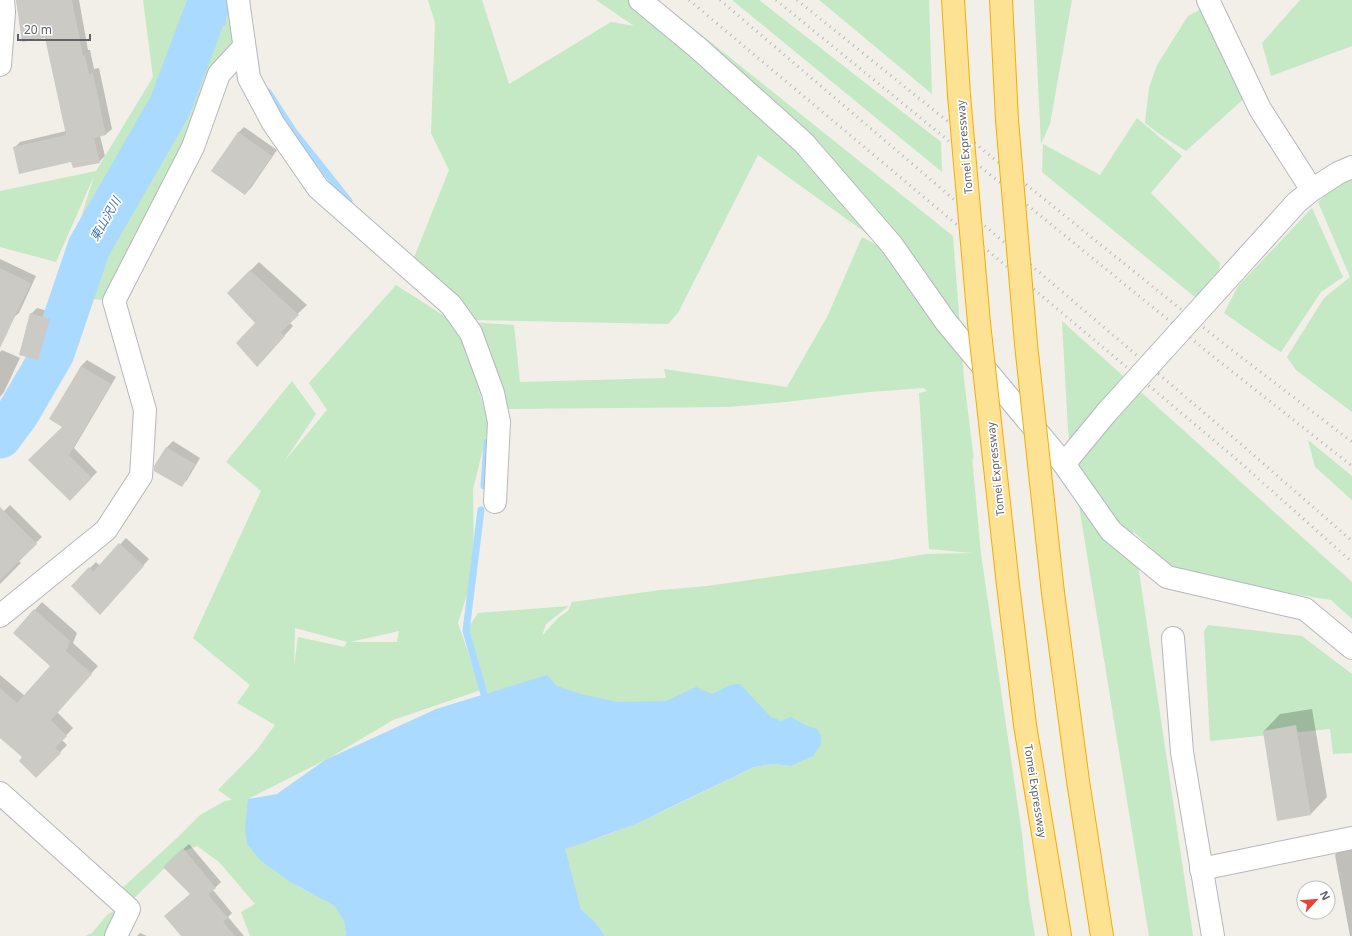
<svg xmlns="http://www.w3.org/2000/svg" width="1352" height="936" viewBox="0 0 1352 936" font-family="'Noto Sans','Noto Sans JP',sans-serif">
<rect width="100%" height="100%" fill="#f1efe8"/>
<path fill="#c5e8c5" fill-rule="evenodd" d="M 143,0 L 237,0 L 244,47 L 114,301 L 65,296 L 63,275 L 94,176 L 56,262 L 0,247 L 0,191 L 96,171 L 153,77 Z
M 428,0 L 482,0 L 509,84 L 611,22 L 634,26 L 596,0 L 658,0 L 953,236 L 964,379 L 974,461 L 972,457 L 981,554 L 1022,834 L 1029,900 L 1035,936 L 605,936 L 596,923 L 581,909 L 564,849 C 631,830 692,797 754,767 L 774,764 L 790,766 L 658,717 L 509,687 L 484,694 L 466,631 L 478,613 L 569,606 L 546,624 L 542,636 L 558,618 L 568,611 L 572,602 L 661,590 L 707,586 L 885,561 L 926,554 L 972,553 L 929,549 L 919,393 L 927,391 L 924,388 L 869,392 L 786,402 L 728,407 L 504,409 L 469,322 L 514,325 L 520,382 L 666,378 L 664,369 L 787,387 L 828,315 L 862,237 L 877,245 L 870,236 L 758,155 L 678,313 L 668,324 L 468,320 L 444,283 L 413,260 L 449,170 L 431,133 L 435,23 Z
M 732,0 L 759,0 L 941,142 L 942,172 Z
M 819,0 L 929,0 L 932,94 L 824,4 Z
M 1034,0 L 1072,0 L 1050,124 L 1041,144 Z
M 1300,0 L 1352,0 L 1352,46 L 1271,76 L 1262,43 Z
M 1207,6 L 1248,95 L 1186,151 L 1162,136 L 1145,123 L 1149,88 L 1157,65 L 1188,16 Z
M 1137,118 L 1182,156 L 1151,193 L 1220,263 L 1219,273 L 1196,298 L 1042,172 L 1043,144 L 1100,175 Z
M 1352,172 L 1352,412 L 1296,370 L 1287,357 L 1324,298 L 1350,277 L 1318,202 Z
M 1312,208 L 1343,277 L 1321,292 L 1281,352 L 1274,348 L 1224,313 L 1238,286 Z
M 396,285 L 460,326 L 489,425 L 473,489 L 474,572 L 458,623 L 481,690 L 393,720 L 329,758 L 248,799 L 297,886 L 336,906 L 344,921 L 346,936 L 250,936 L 241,912 L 255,904 L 219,862 L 197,846 L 181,852 L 126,906 L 119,891 L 177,838 L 200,815 L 225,801 L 232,800 L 218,790 L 256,751 L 275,725 L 237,703 L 250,685 L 193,638 L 261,491 L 226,462 L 292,381 L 316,414 L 283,463 L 327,410 L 309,383 ZM 295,628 L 347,642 L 344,647 L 298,637 L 294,666 ZM 399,631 L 397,642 L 350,642 Z
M 1062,321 L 1352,582 L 1352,619 L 1331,600 L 1179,575 L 1133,531 L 1193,936 L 1149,936 L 1075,481 L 1068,430 Z
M 1308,440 L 1352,476 L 1352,500 L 1315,467 Z
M 1208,625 L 1302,636 L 1352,674 L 1352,753 L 1333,754 L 1330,729 L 1210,741 L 1204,631 Z
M 118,909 L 130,936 L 85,936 L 92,933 L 108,914 Z"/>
<path fill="#aadaff" d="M 547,675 L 557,686 L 584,695 L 618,702 L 666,701 L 696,687 L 712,694 C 723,690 728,683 740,684 L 771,717 L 781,721 L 791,717 L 805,725 L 817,729 L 821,736 L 821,744 L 813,756 L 790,766 L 774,764 L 754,767 L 638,823 L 584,843 L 565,849 L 581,909 L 596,923 L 605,936 L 346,936 L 344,921 L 335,906 L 290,882 L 260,860 L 247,844 L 245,829 L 248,799 L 277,794 L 325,760 L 436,709 Z"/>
<path fill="#0003" d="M 16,0 L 79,0 L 88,50 L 90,50 L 94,69 L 99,68 L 112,129 L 106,134 L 100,136 L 105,156 L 99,162 L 72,160 L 14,148 L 20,142 L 66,131 L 46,37 L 23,40 Z
M 244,127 L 277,150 L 251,188 L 245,194 L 238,133 Z
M 0,259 L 36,276 L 19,313 L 13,318 L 0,312 Z
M 259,262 L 307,305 L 289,322 L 293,326 L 266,356 L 256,323 L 228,293 Z
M 37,308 L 55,313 L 44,353 L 38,359 L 31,314 Z
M 2,350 L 20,358 L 4,392 L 0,397 L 0,352 Z
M 87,360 L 116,377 L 74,448 L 97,472 L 70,500 L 64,426 L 51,419 L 81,366 Z
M 173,441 L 200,458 L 187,480 L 181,486 L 155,467 L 167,447 Z
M 10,505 L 42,537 L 18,560 L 21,563 L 0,584 L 0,515 Z
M 126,538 L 149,559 L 106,607 L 72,586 L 96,562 L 100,566 Z
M 42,602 L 77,633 L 73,643 L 98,666 L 57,712 L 73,728 L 62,740 L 67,745 L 36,777 L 24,757 L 0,736 L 0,675 L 25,696 L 52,666 L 14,633 Z
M 1312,709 L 1327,797 L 1311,814 L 1264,731 L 1280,714 Z
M 1352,842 L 1352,936 L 1350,936 L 1335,855 L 1347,843 Z
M 189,844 L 221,882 L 213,890 L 232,913 L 228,917 L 244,936 L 182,936 L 191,894 L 169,862 Z
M 140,933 L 147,936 L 137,936 Z"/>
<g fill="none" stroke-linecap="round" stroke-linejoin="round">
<path stroke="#aadaff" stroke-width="7" d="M 212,0 L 223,22
M 268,92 L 294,132 L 349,201
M 484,486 L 487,442
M 481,510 L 466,631 L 484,694"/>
<path stroke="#aadaff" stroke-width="43" d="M 0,437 L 18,413 L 53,353 L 89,247 L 170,106 L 210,0"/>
</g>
<path fill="#cccac5" d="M 16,0 L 72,0 L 83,56 L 85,55 L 89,74 L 93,73 L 106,135 L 94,138 L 100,163 L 73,168 L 71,162 L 19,174 L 13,147 L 66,135 L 45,38 L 22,42 Z
M 238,132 L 272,156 L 245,195 L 211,171 Z
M 0,268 L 31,283 L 0,348 Z
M 250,270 L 299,315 L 281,332 L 285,336 L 257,367 L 236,343 L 255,323 L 227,293 Z
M 30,313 L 50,319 L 38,360 L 19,355 Z
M 81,366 L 111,384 L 69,455 L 92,478 L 70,501 L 28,460 L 62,427 L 49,419 Z
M 166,447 L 195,464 L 182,487 L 154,471 L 154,466 Z
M 0,507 L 37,544 L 0,580 Z
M 119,543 L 144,566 L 100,615 L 71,586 L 89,567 L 93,572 Z
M 34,609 L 70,641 L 66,651 L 92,674 L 51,720 L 67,736 L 55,748 L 61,753 L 36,778 L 19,761 L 22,757 L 0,738 L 0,688 L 17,703 L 50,666 L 13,633 Z
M 1296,725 L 1311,815 L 1277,821 L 1263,731 Z
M 183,848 L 216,888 L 208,895 L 228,918 L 223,922 L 235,936 L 181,936 L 164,916 L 190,894 L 163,867 Z"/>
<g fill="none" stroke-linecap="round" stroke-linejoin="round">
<defs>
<path id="minor" d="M 238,0 L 249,78 L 273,123 L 318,188 L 451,305 L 471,333 L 493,393 L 499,422 L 495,502
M 640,0 L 698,48 L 804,143 L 892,245 L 946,322 L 1064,464 L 1111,531 L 1167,577 L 1305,609 L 1352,648
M 1208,0 L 1260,109 L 1312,190
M 0,65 L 4,12 L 3,0
M 1221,286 L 1297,202 L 1312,190 L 1338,173 L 1352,167
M 1064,464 L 1107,412
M 0,616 L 106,530 L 141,476 L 145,410 L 114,301 L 193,147 L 219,74 L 244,47
M 0,793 L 129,909 L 116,936
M 1201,869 L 1352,838"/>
<path id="tertiary" d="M 1173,638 L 1182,752 L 1213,936"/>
<path id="motorway" d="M 953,0 L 959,95
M 1001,0 L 1007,120
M 1008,585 L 1025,725 L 1060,936
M 1053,593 L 1078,781 L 1102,936"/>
</defs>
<use href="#minor" stroke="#b5b8bc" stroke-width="24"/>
<use href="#tertiary" stroke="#b5b8bc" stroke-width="24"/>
<use href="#motorway" stroke="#f9ab00" stroke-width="24"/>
<use href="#minor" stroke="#fff" stroke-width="22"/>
<use href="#tertiary" stroke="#fff" stroke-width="22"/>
<use href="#motorway" stroke="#fde293" stroke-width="22"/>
<path stroke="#b6b7b8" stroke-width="3" stroke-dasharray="1 5" stroke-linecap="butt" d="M 689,0 L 1235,458 L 1352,562
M 720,0 L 1249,451 L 1352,541
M 776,0 L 1215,358 L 1352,466
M 797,0 L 1224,344 L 1352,442"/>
<defs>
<path id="minor-bridge" d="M 1107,412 L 1221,286"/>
<path id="motorway-bridge" d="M 959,95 L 979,323 L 1008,585
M 1007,120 L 1026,344 L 1053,593"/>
</defs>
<use href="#minor-bridge" stroke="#b5b8bc" stroke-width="24" stroke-linecap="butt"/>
<use href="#motorway-bridge" stroke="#f9ab00" stroke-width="24" stroke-linecap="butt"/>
<use href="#minor-bridge" stroke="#fff" stroke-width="22"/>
<use href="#motorway-bridge" stroke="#fde293" stroke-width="22"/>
</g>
<g text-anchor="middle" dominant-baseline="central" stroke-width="3.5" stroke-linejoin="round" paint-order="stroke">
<g font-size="11" fill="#5f6368" stroke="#fff">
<text transform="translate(964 147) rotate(-95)">Tomei Expressway</text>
<text transform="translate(995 469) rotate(-96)">Tomei Expressway</text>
<text transform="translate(1036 791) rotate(81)">Tomei Expressway</text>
</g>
<g font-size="12" font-style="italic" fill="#4174aa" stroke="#fff">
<text transform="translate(105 219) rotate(-60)">東山沢川</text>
</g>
</g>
<g transform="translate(1316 900) rotate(64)"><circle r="19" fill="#ffffff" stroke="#bfc1c3"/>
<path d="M0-3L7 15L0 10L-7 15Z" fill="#ea4335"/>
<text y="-6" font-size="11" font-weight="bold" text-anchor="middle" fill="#5f6368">N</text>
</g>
<path d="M18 34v6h72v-6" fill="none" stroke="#5f6368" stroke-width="2"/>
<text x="24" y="34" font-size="12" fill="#5f6368" stroke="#ffffff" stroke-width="3" paint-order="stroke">20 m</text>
</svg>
